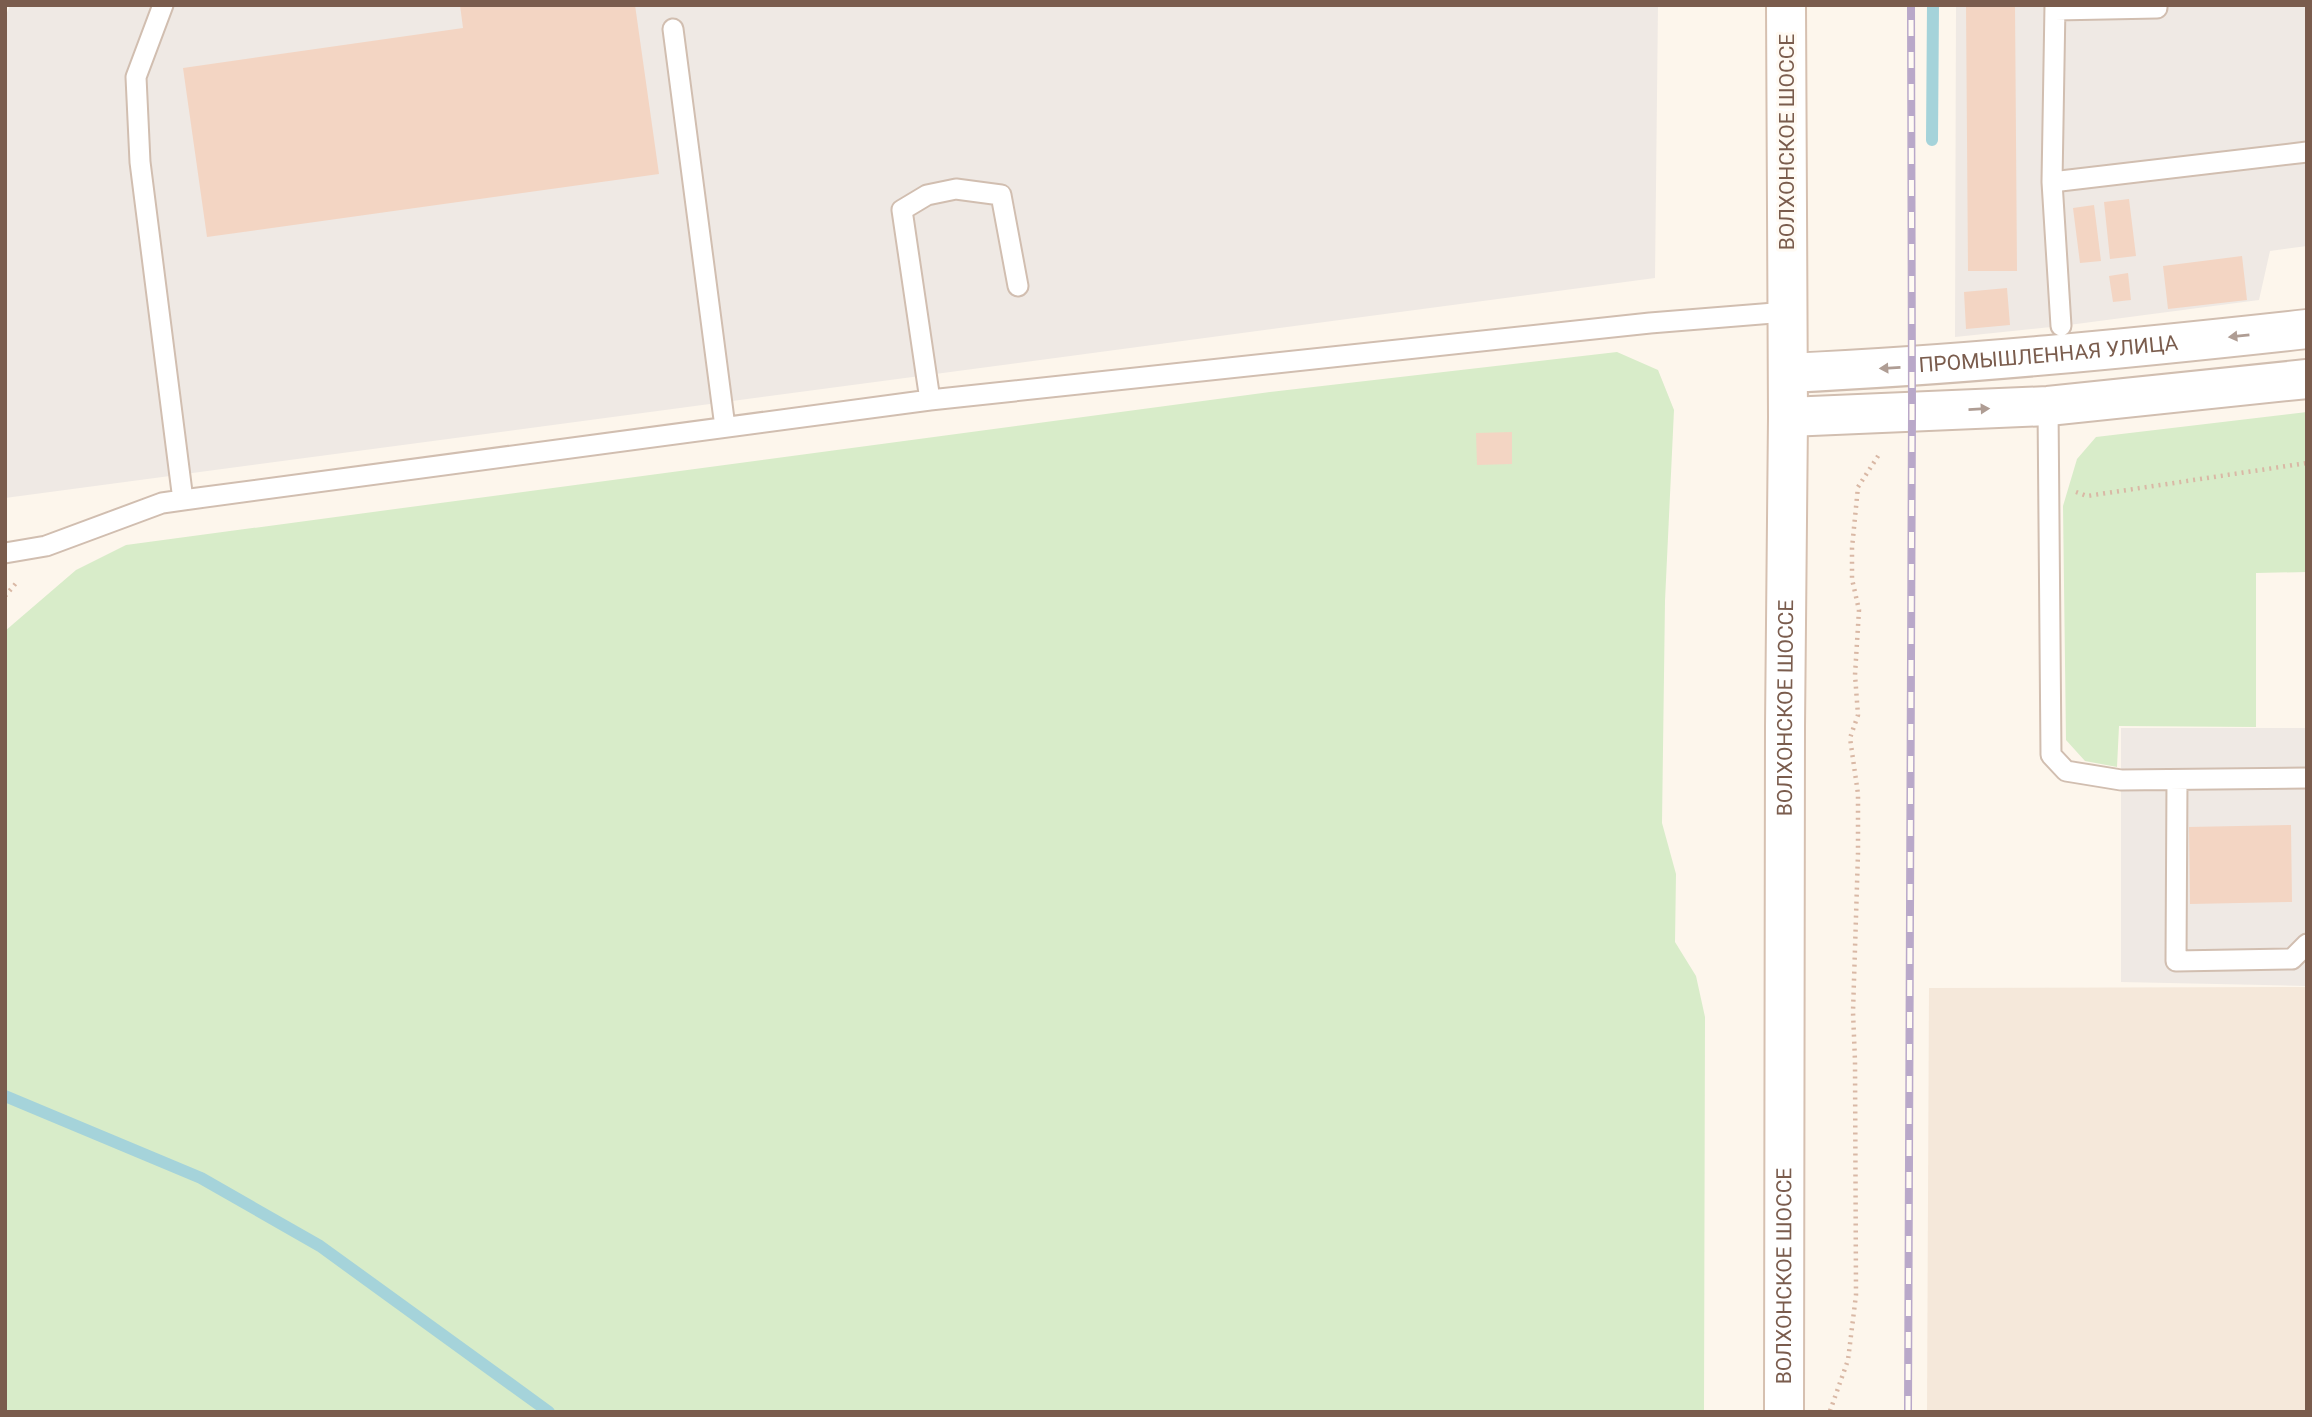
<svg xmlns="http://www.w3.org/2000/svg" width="2312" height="1417" viewBox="0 0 2312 1417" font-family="Roboto,sans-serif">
<rect width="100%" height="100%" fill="#fdf6ec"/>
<path fill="#f5e8da" d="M 2307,987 L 2307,1412 L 1927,1412 L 1929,988 Z"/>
<path fill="#efe9e4" d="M 10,5 L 1658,5 L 1655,278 L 5,498 L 5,18 Z
M 1956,5 L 2307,5 L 2307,246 L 2270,251 L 2259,300 L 2061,326 L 1955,337 Z
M 2121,728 L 2307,728 L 2307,986 L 2121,982 Z"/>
<path fill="#d8ecc9" d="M 1617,352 L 1658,370 L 1674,410 L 1665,601 L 1662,823 L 1676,874 L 1675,942 L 1696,976 L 1705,1017 L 1704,1412 L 5,1412 L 5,631 L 76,570 L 126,545 L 1270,392 Z
M 2307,412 L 2307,572 L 2256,573 L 2256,727 L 2119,726 L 2117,767 L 2085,761 L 2066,740 L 2063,506 L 2077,459 L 2096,437 Z"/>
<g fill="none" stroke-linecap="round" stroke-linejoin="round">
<path stroke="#a5d3da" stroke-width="12" d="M 1932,140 L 1933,5
M 5,1096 L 201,1178 L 320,1246 L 549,1412"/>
</g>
<path fill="#f3d5c3" d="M 460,5 L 635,5 L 659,174 L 207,237 L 183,68 L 463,28 Z
M 1966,5 L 2015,5 L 2017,271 L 1968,271 Z
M 2129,199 L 2136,256 L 2110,259 L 2104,202 Z
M 2094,205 L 2101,261 L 2080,263 L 2073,208 Z
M 2242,256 L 2247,300 L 2168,309 L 2163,266 Z
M 2128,273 L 2131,300 L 2113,302 L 2109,276 Z
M 2007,288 L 2010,325 L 1966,329 L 1964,292 Z
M 1512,432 L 1512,464 L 1477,465 L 1476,433 Z
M 2291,825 L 2292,902 L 2190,904 L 2189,827 Z"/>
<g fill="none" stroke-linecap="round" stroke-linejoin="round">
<defs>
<path id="service" d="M 163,5 L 136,77 L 140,162 L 183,500
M 2055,5 L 2052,182 L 2061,326
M 2055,10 L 2157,8 L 2157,5
M 673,29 L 725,427
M 2052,182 L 2307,152
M 930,400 L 902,210 L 927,195 L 956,189 L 1001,195 L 1018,286
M 2048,406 L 2051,755 L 2066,771 L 2121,780 L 2307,778
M 5,553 L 46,546 L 162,503 L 183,500 L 930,400 L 1650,323 L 1787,312
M 2177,780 L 2176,961 L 2292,959 L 2307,944"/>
<g id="tertiary">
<path id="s1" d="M 1788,373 C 1961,365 2134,348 2307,329"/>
<path d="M 1788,417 L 2048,406 L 2307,379"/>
</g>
<g id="secondary">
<path id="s2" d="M 1784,1412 L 1785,727 L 1788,417 L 1786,5"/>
</g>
</defs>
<use href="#service" stroke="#d1beb0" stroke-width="23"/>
<use href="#tertiary" stroke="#d1beb0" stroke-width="42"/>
<use href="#secondary" stroke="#d6c0b0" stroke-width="42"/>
<path stroke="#d9b8a5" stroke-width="4.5" stroke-dasharray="2 5" stroke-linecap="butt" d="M 2076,492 L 2087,496 L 2307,463
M 5,596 L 17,582
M 1830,1411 L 1848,1360 L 1856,1295 L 1855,1061 L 1853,1012 L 1858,853 L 1858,794 L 1850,738 L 1858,715 L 1855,675 L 1859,610 L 1852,579 L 1852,548 L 1858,487 L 1880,453"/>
<use href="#service" stroke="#fff" stroke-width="19"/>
<use href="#tertiary" stroke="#fff" stroke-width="38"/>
<use href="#secondary" stroke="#fff" stroke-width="38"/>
<defs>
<path id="rail" d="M 1908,1412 L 1912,412 L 1911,5"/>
</defs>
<use href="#rail" stroke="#b9a8c9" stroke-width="8"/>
<use href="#rail" stroke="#fffaf3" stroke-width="5" stroke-dasharray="16" stroke-linecap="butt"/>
</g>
<defs><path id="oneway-solid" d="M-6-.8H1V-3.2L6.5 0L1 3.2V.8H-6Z" transform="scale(1.75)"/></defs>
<g fill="#af9d94">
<use href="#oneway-solid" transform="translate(2239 336) rotate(174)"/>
<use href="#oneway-solid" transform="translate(1890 368) rotate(177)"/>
<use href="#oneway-solid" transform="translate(1979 409) rotate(-3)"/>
</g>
<g text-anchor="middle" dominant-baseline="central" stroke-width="6" stroke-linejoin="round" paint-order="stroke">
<g font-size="21" fill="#7a5c4d" stroke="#fffaf3">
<text transform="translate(1787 142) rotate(-90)">ВОЛХОНСКОЕ ШОССЕ</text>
<text stroke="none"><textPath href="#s1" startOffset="261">ПРОМЫШЛЕННАЯ УЛИЦА</textPath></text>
<text stroke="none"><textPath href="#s2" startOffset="704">ВОЛХОНСКОЕ ШОССЕ</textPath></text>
<text stroke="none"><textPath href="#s2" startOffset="136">ВОЛХОНСКОЕ ШОССЕ</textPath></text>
</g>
</g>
<rect width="2312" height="1417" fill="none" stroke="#7a5c4d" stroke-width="14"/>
</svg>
